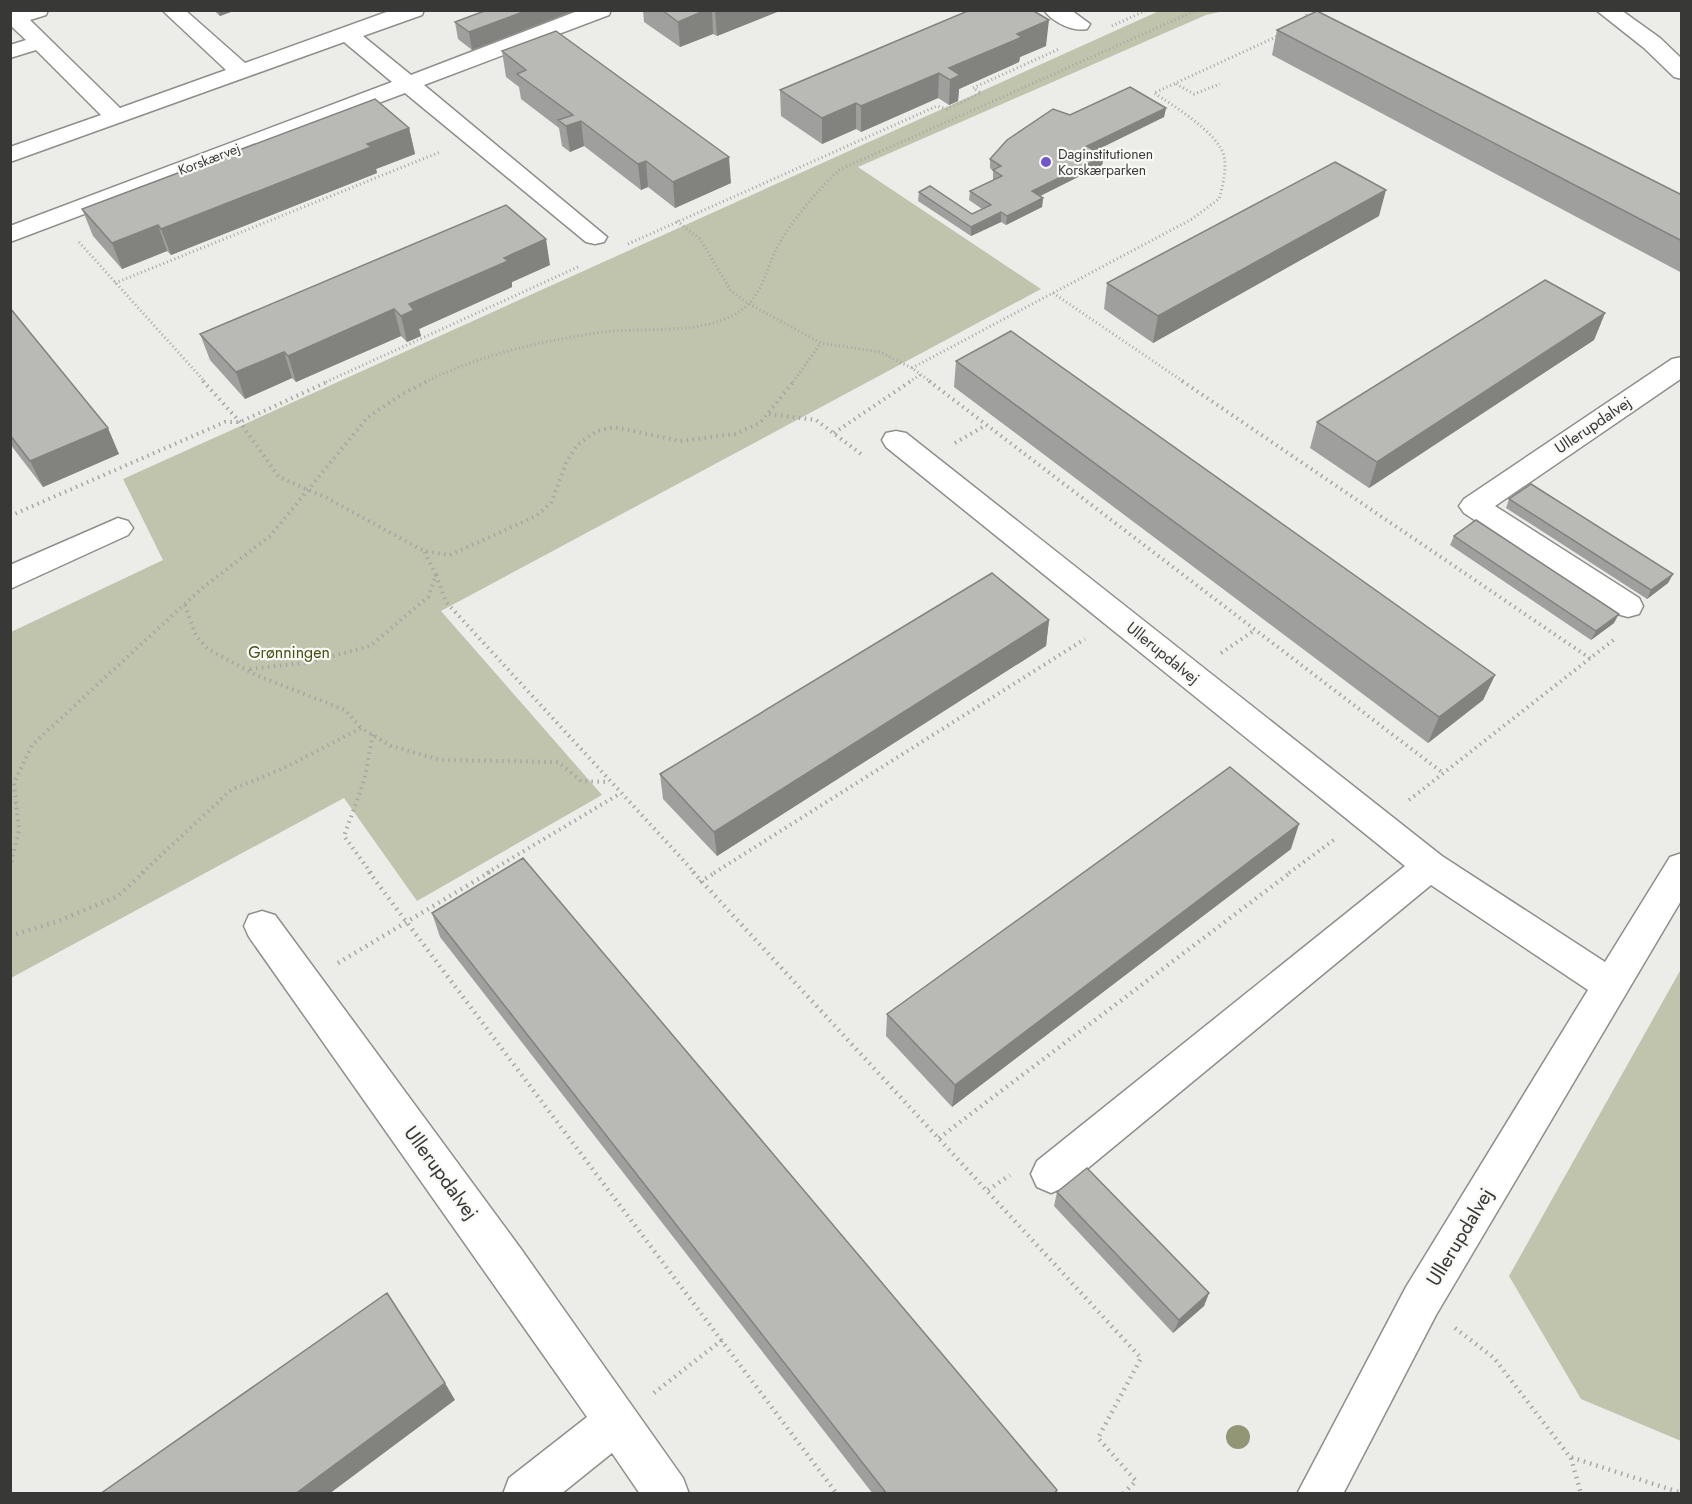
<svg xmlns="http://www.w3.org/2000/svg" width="1692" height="1504" viewBox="0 0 1692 1504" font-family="Jost,sans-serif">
<rect width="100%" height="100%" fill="#ecede9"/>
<path fill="#c0c4ad" d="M 1159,11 L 1224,11 L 1206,15 L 858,167 L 1041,289 L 441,611 L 602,795 L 417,901 L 344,798 L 11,978 L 11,632 L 163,560 L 123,479 Z
M 1681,969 L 1682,1441 L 1681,1441 L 1581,1399 L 1509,1276 Z"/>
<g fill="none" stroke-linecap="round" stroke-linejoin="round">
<defs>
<path id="minor" d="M 17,10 L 48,10 L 46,15 L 30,20 L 120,108 L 226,70 L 162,10 L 185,10 L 245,63 L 392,10 L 424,10 L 422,15 L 363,36 L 411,75 L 580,10 L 611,10 L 609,15 L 424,85 L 607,237 L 604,242 L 595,244 L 586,242 L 405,93 L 10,242 L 10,226 L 392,82 L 344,42 L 10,162 L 10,147 L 101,115 L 36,50 L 10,58 L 10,45 L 26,40 L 10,25 L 10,13 Z
M 1044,10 L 1071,10 L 1090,24 L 1087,29 C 1073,32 1052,22 1044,10 Z
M 1596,10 L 1621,10 L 1660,38 L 1682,59 L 1682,79 L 1674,77 L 1644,48 Z
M 1682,357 L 1682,378 L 1495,506 L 1639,598 L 1643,606 L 1639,614 L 1628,617 L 1617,614 L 1464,513 L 1459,506 L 1464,499 L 1672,359 Z
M 896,431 L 906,433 L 1442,856 L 1605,962 L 1670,857 L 1682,853 L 1682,899 L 1436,1315 L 1343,1494 L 1297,1494 L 1406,1287 L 1588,990 L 1431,885 L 1065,1187 L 1051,1193 L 1037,1187 L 1031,1174 L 1037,1161 L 1405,866 L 886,447 L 882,440 L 886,433 Z
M 118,518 L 128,521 L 133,528 L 128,535 L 10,589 L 10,565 Z
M 262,911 L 275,915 L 521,1249 L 683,1478 L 689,1494 L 640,1494 L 612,1453 L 561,1494 L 503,1494 L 509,1478 L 587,1417 L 249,937 L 244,926 L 249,915 Z"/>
</defs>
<use href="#minor" stroke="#8e8f8b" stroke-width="3"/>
<path stroke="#a6a7a4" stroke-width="3" stroke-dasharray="1 3" stroke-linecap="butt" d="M 1305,19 L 1308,10
M 1112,26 L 1147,10
M 1176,84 L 1194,94 L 1220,84
M 677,221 L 700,239 L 731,291 L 749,304 L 821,343 L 880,352 L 912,368 L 931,382
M 79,242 L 205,382
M 628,244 L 937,106 L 947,109 L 981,93 L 973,88 L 1059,49
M 115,283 L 440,152
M 1053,293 L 1184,382
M 912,368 L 1192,219 L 1219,199 C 1223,185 1227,170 1224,156 C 1219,134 1173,105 1154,93 L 1278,36
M 326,382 L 580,266
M 425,382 C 482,354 541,341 604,332 C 645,327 695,335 734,315 C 764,298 764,271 779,244 C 792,220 819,189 839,170 L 1197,10
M 793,382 L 821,343
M 909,382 L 920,375"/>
<path stroke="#a6a7a4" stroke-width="4" stroke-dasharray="1.5 4.5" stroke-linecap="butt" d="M 203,381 L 240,422 L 279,477 L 327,498 L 424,551 L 450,555 L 536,516 L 551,503 L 566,463 L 577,445 L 597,431 L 614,427 L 680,441 L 735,434 L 760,423 L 794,381
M 929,381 L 1443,773
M 1182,381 L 1591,659
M 769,414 L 816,420 L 861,454
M 834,433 L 911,381
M 955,443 L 986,425
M 10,516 L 225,422 L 240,422 L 329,381
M 436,575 L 446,602 L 695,873
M 185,605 L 196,636 L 208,649 L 256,675 L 345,710 L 361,728
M 1221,653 L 1255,630
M 250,669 L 311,662 L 370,646 L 428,597 L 436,575 L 424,551
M 1409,800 L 1616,638
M 10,807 L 16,804
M 10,868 L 19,830 L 14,783 L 32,745 L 201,589 L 270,536 L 368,417 L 402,394 L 428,381
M 142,873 L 231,790 L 284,768 L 361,728 L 391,746 L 441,760 L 558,762 L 581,781 L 608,782
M 371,873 L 344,836 L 364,781 L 373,734
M 487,873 L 621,793
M 714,873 L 1085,639
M 1289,873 L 1335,839"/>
<path stroke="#a6a7a4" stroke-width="4.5" stroke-dasharray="1.5 5" stroke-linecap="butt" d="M 369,872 L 837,1494
M 693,872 L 1141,1358 L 1098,1438 L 1136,1481 L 1123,1494
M 700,882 L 716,872
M 10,936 L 56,922 L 118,896 L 144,872
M 338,963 L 490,872
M 939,1138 L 1291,872
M 988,1190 L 1010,1175
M 1455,1328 L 1494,1358 L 1570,1457 L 1682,1493
M 654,1393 L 722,1340
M 1571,1458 L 1581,1494"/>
<use href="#minor" fill="#fff" fill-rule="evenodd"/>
</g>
<circle fill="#929674" cx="1238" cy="1437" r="12"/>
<path fill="#9fa09d" d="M 213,10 L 236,10 L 220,16 Z
M 487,10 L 472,50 L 458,39 L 455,22 Z
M 643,10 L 782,10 L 717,36 L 713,34 L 680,47 L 644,22 Z
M 1277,30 L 1682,195 L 1682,273 L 1272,55 Z
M 1046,46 L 1020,57 L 1019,62 L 959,89 L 958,101 L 949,105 L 938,98 L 861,132 L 856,129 L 822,144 L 781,116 L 780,90 Z
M 502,51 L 731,183 L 675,208 L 648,187 L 641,190 L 584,146 L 570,152 L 562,146 L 559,128 L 521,99 L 519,87 L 506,77 Z
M 1166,108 L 1164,117 L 1095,151 L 1104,156 L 1102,165 L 1040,196 L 1043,198 L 1042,207 L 1006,225 L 1001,222 L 971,236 L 918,201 L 919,192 L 972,214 L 982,209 L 969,200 L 970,191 L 994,180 L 993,179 L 993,171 L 990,168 L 990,159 L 1070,115 Z
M 409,128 L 415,154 L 376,169 L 377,173 L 171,255 L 167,251 L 122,269 L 93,236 L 82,209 Z
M 1379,216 L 1153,343 L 1104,309 L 1107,283 Z
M 550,265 L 512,282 L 512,287 L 419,329 L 421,336 L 407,342 L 401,336 L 296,382 L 292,378 L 245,399 L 210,360 L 200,334 Z
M 10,308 L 119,454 L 43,487 L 10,444 Z
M 1605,313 L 1594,340 L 1369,488 L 1310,448 L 1317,422 Z
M 956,361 L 1495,675 L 1483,700 L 1428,743 L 954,387 Z
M 1509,499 L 1673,574 L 1668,583 L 1647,599 L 1506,508 Z
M 1454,536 L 1614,623 L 1591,640 L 1450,545 Z
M 1049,620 L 1046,646 L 717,856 L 663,799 L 660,774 Z
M 1291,849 L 952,1107 L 886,1036 L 887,1014 Z
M 432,913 L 1057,1490 L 1056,1494 L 873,1494 L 440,937 Z
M 1057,1192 L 1209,1293 L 1204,1306 L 1173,1333 L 1054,1206 Z"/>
<path fill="#82827f" d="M 218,10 L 236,10 L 220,16 Z
M 528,10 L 576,10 L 472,50 L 469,32 Z
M 706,10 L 712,10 L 713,34 L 680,47 L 678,22 Z
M 717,10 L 782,10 L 717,36 L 715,11 Z
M 1049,20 L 1046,46 L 1020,57 L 1019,62 L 959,89 L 958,101 L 949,105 L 950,80 L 949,68 L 1017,34 Z
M 939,73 L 938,98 L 861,132 L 861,106 Z
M 856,103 L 856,129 L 822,144 L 822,118 Z
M 1166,108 L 1164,117 L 1086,155 L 1087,146 Z
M 581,121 L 584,146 L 570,152 L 566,126 Z
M 409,128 L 415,154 L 376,169 L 377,173 L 171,255 L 161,229 L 367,144 Z
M 1104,156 L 1102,165 L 1032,200 L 1032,191 Z
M 729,157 L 731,183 L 675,208 L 673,182 Z
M 646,161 L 648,187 L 641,190 L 638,164 Z
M 1386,190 L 1379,216 L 1153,343 L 1158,316 Z
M 1043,198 L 1042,207 L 1006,225 L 1007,216 Z
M 1001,212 L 1001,222 L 971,236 L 971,227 Z
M 158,225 L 167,251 L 122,269 L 112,243 Z
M 546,239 L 550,265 L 512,282 L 512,287 L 419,329 L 421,336 L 407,342 L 401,316 L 409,304 L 504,258 Z
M 394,309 L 401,336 L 296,382 L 288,356 Z
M 1605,313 L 1594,340 L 1369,488 L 1377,462 Z
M 284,352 L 292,378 L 245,399 L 236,372 Z
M 108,428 L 119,454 L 43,487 L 30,461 Z
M 1673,574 L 1668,583 L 1647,599 L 1651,590 Z
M 1619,614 L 1614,623 L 1591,640 L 1596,631 Z
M 1049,620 L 1046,646 L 717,856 L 714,832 Z
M 1495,675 L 1483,700 L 1428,743 L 1439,717 Z
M 1299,824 L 1291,849 L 952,1107 L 955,1085 Z
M 1209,1293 L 1204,1306 L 1173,1333 L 1179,1320 Z
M 445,1383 L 455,1400 L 329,1494 L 295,1494 Z"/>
<path fill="#b9bab6" stroke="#82827f" stroke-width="1.5" d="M 487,10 L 528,10 L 469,32 L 455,22 Z
M 662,10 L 706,10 L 678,22 Z
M 970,10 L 1032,10 L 1049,20 L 1017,34 L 1022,37 L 949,68 L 960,75 L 950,80 L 939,73 L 861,106 L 856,103 L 822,118 L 780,90 Z
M 1317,11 L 1682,195 L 1682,241 L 1277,30 Z
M 556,31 L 729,157 L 673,182 L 646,161 L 638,164 L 581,121 L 566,126 L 558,120 L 573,115 L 517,74 L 526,70 L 502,51 Z
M 1130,87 L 1166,108 L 1087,146 L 1104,156 L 1032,191 L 1043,198 L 1007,216 L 1001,212 L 971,227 L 919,192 L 930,186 L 972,214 L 991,205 L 970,191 L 1002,176 L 993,170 L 1001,166 L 990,159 L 1007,140 L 1053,109 L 1070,115 Z
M 375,99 L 409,128 L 367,144 L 371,147 L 161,229 L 158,225 L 112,243 L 82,209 Z
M 1335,162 L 1386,190 L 1158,316 L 1107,283 Z
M 506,205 L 546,239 L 504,258 L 508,261 L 409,304 L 414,310 L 401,316 L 394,309 L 288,356 L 284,352 L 236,372 L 200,334 Z
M 1545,280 L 1605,313 L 1377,462 L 1317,422 Z
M 10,308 L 108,428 L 30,461 L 10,435 Z
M 1011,331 L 1495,675 L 1439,717 L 956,361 Z
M 1531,484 L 1673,574 L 1651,590 L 1509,499 Z
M 1476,520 L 1619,614 L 1596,631 L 1454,536 Z
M 992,573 L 1049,620 L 714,832 L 660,774 Z
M 1230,767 L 1299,824 L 955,1085 L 887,1014 Z
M 523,858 L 1057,1490 L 1054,1494 L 887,1494 L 432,913 Z
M 1087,1168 L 1209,1293 L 1179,1320 L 1057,1192 Z
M 387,1293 L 445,1383 L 295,1494 L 100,1494 Z"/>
<circle fill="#7455ce" stroke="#f9faf6" stroke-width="2" cx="1046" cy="162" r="6"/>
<g text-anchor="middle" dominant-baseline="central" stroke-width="4.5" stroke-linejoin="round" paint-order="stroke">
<g font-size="14" fill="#383937" stroke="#f9faf6" text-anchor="start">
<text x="1058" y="154">Daginstitutionen<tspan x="1058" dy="16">Korskærparken</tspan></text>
</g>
<g font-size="14" fill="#383937" stroke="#f9faf6">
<text transform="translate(209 159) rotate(-21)">Korskærvej</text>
</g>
<g font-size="16" fill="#383937" stroke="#f9faf6">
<text transform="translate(1593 425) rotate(-34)">Ullerupdalvej</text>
<text transform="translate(1163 653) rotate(39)">Ullerupdalvej</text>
</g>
<g font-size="16" fill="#494e15" stroke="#f9faf6">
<text x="289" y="652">Grønningen</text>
</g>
<g font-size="20" fill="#383937" stroke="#f9faf6">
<text transform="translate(441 1173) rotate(54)">Ullerupdalvej</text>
<text transform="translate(1460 1237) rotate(-59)">Ullerupdalvej</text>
</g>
</g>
<rect width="1692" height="1504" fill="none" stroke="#383937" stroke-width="24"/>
</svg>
